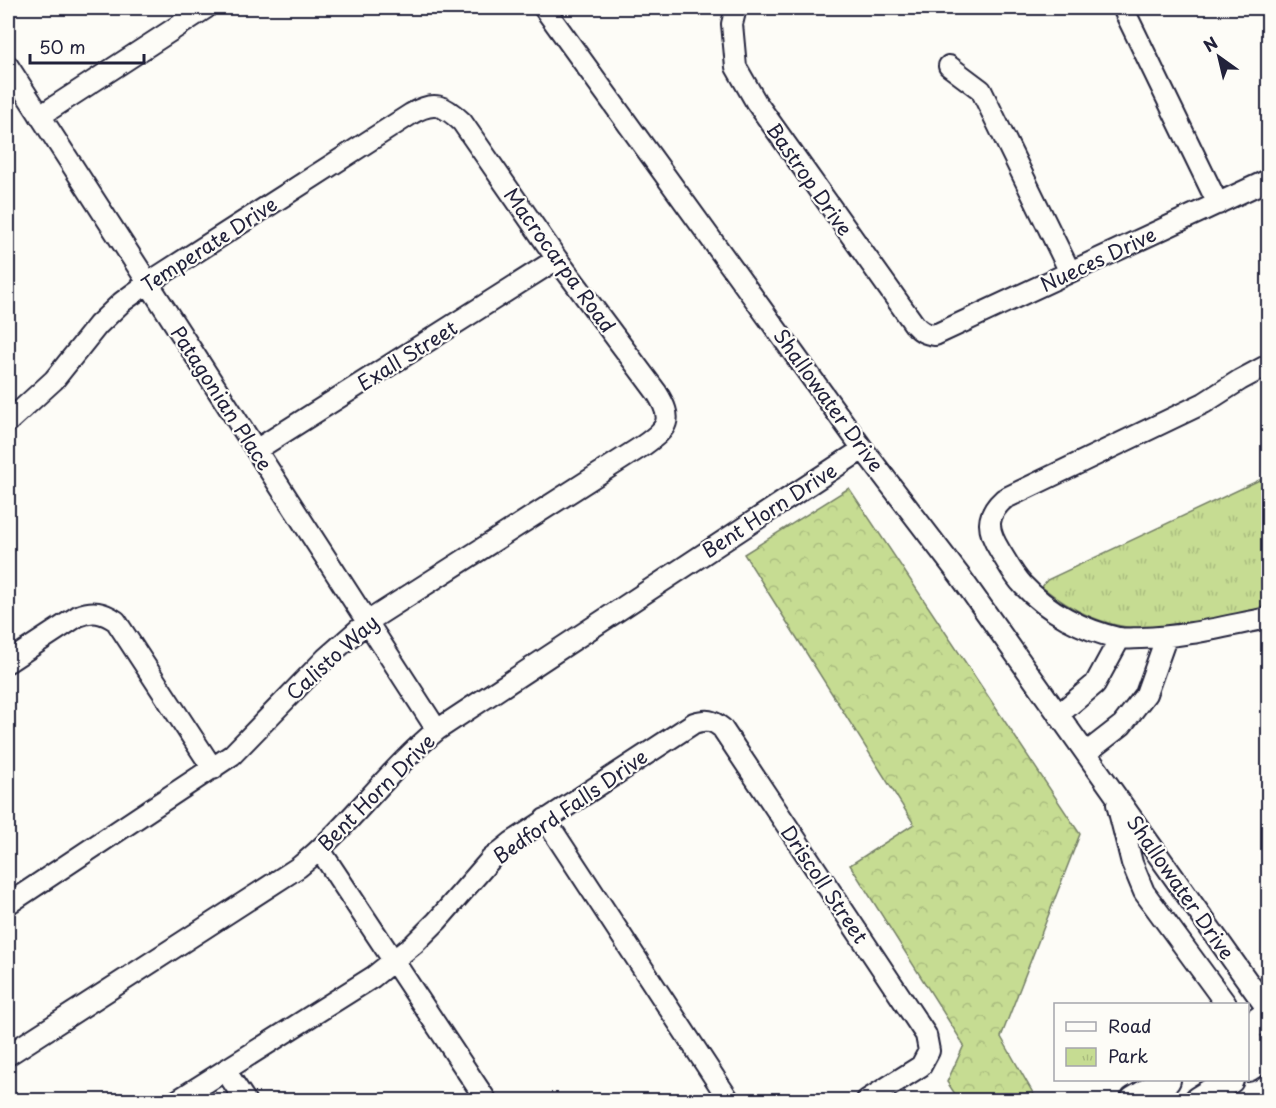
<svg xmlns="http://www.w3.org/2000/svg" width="1276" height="1108" viewBox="0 0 1276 1108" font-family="'Playpen Sans',sans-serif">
<defs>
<pattern id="forest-crowns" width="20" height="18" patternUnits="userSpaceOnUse" patternTransform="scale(1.5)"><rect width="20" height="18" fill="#c6dc92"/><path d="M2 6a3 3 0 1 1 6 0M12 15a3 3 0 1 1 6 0" fill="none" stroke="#aabc7f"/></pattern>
<pattern id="park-tufts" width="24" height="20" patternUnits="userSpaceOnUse" patternTransform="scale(1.5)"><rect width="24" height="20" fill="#c6dc92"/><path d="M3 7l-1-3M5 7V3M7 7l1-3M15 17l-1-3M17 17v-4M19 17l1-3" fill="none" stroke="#aabc7f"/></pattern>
</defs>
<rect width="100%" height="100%" fill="#fdfcf7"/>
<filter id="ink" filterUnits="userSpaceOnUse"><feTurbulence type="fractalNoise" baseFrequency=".0167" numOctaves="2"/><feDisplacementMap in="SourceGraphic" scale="12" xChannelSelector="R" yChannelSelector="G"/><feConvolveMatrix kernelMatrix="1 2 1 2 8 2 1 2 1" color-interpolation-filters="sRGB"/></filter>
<g filter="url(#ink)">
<path fill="url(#forest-crowns)" stroke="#747f66" stroke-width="1.5" d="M 849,488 L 1080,834 L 1001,1037 L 1037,1100 L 959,1100 L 947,1082 L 964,1045 L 850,865 L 914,824 L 744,554 Z"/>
<path fill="url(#park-tufts)" stroke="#747f66" stroke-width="1.5" d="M 1268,476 L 1268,608 C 1178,627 1122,651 1042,587 L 1047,580 Z"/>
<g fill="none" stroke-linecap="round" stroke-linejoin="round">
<defs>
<path id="minor" d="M 544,8 L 863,449 L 960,576 L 1268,1010
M 736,8 L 732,24 L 736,67 L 756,102 L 914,324 C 920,331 925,334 935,335 L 1268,180
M 1123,8 L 1218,204
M 8,66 L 437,730
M 949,66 L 981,90 L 1070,272
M 40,116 L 206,8
M 1268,365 L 1240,380 L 1204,403 L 1004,499 C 985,516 987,530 1000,551 C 1007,562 1014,576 1023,585 C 1048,612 1083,630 1118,638 C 1126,639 1134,638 1141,638 C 1185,637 1226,626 1268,618
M 8,422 L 54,380 L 98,325 L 122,302 L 148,283 L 411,114 C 434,100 444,105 462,122 L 557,259 L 657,393 C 674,420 668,428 644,445 L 367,622 L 326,658 L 232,755 L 8,904
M 256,450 L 557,259
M 8,662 L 78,616 C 93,610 103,612 116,621 L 213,769
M 1058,715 L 1095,684 L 1120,638
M 1086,753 L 1122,725 L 1146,694 L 1166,638
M 1117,804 L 1132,863 L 1144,892 L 1226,1004
M 545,819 L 729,1100
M 320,850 L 486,1100
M 1248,1035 L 1263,1058
M 8,1055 L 299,867 C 350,826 387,771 437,730 L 863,449
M 225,1070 L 245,1100
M 178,1100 L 373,977 L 414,944 L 437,921 L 491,859 L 512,842 L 694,723 C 707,719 712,720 722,728 L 926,1035 L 929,1051 L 921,1066 L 867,1100"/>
<path id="major" d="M 1248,1028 L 1268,1014
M 1248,1068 L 1268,1055
M 1134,1100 L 1167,1080
M 1198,1100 L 1230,1080"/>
</defs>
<use href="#minor" stroke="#22223b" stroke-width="24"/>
<use href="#major" stroke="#22223b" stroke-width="30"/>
<use href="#minor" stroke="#fdfcf7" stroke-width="20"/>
<use href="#major" stroke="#fdfcf7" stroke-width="26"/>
</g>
</g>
<g text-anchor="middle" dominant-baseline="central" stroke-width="4.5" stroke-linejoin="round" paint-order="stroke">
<g font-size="20" fill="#22223b" stroke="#fdfcf7">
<text transform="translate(810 179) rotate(55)">Bastrop Drive</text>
<text transform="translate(209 244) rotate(-33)">Temperate Drive</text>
<text transform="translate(1098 259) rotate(-25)">Nueces Drive</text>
<text transform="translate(560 260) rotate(54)">Macrocarpa Road</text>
<text transform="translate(407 355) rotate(-32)">Exall Street</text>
<text transform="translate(222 398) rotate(57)">Patagonian Place</text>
<text transform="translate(829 400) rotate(54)">Shallowater Drive</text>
<text transform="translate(769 510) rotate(-33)">Bent Horn Drive</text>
<text transform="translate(332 657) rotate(-42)">Calisto Way</text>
<text transform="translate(376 792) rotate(-45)">Bent Horn Drive</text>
<text transform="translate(570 806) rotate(-35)">Bedford Falls Drive</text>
<text transform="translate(825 884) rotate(56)">Driscoll Street</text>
<text transform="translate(1181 887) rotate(55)">Shallowater Drive</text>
</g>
</g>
<rect width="1276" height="1108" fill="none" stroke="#fdfcf7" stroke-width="30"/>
<rect x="15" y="15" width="1246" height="1078" fill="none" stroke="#22223b" stroke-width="2" filter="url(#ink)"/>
<rect x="1054" y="1003" width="195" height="78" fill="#fdfcf7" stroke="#a5a5ac" stroke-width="1.5"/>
<rect x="1066" y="1022" width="30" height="9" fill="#fdfcf7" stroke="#a5a5ac" stroke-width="1.5"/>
<text x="1108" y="1033" font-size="18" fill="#22223b">Road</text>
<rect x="1066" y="1048" width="30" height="18" fill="url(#park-tufts)" stroke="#a5a5ac" stroke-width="1.5"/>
<text x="1108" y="1063" font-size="18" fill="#22223b">Park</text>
<g transform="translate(1219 57) rotate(326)" stroke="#fdfcf7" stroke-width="4.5" paint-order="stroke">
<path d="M0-4.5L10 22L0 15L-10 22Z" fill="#22223b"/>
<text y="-9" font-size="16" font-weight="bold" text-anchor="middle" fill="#22223b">N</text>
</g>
<path d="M30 54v9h114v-9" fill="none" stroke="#22223b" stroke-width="3"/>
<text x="39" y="54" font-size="18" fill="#22223b" stroke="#fdfcf7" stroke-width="4.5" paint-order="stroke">50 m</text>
</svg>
